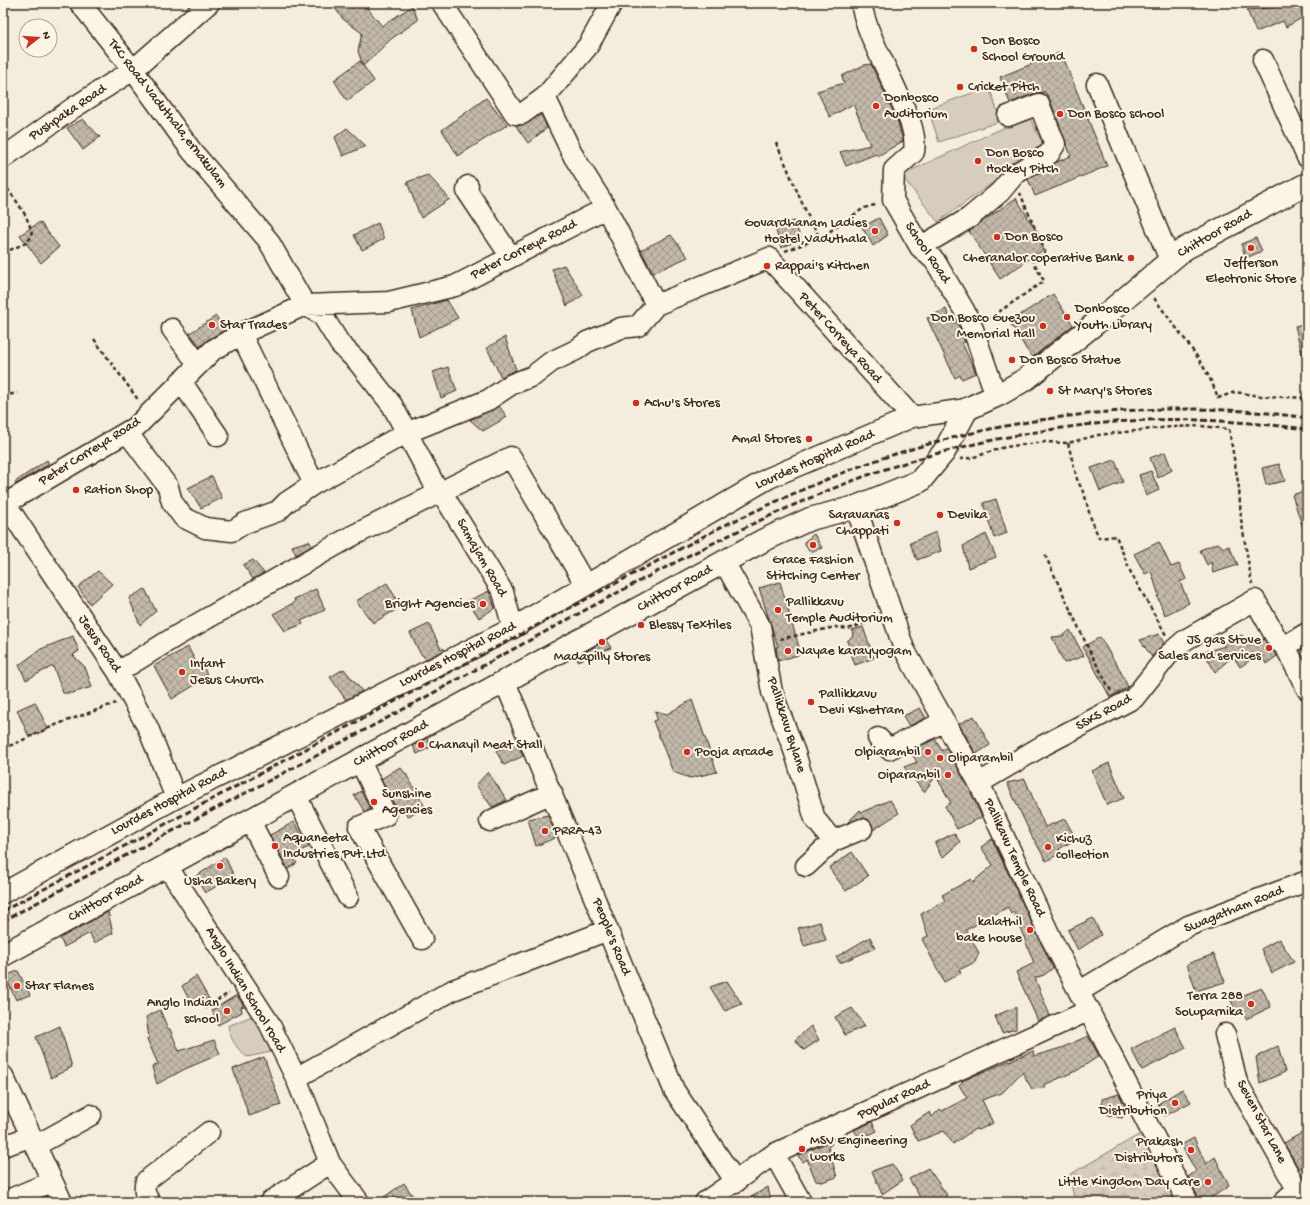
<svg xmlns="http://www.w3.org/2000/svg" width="1310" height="1205" viewBox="0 0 1310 1205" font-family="'Gochi Hand',sans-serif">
<defs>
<pattern id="wetland-marsh" width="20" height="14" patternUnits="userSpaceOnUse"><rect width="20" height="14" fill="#d6cdbd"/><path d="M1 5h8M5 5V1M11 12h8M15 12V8" fill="none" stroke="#b9b0a2"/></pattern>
<pattern id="building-cross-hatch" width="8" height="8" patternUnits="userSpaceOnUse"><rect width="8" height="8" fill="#c3b9aa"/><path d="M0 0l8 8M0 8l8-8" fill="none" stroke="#a0978a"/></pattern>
</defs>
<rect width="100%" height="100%" fill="#f4eddd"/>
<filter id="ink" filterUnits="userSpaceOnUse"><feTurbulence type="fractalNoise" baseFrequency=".025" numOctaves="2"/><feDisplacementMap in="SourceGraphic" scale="8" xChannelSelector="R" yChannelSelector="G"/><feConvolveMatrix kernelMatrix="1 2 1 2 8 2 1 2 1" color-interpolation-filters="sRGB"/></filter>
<g filter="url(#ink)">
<path fill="#d6cdbd" stroke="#887c6e" d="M 989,87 L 1001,121 L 939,142 L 928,109 Z
M 1029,116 L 1044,146 L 938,222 L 901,175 Z
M 254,1015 L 271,1052 L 247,1057 C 237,1049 230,1039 228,1026 Z"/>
<path fill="url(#wetland-marsh)" stroke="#887c6e" d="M 1142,1133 L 1178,1202 L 1075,1202 L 1069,1175 Z"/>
<path fill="url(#building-cross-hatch)" stroke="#3b2a1e" d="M 331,3 L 363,3 L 382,26 L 412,6 L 418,20 L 391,39 L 363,66 L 358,51 L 362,33 L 343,19 Z
M 1285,3 L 1307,3 L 1307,15 L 1286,27 L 1283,21 L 1256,32 L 1247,10 L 1278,7 Z
M 1061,52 L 1107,166 L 1035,196 L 1028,179 L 1057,162 L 1071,156 L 1050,100 L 1045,92 L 1035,93 L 1010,103 L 1000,77 Z
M 360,61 L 374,81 L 347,101 L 334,80 Z
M 871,64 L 897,119 L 903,141 L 878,156 L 876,154 L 846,166 L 840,152 L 870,145 L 853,104 L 830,117 L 817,91 L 844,83 L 842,76 L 864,65 Z
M 486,98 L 507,125 L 458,156 L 442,130 Z
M 541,114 L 547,128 L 528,143 L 516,126 L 528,123 Z
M 83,119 L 100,137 L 83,150 L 67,128 Z
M 347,128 L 366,146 L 343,156 L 335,137 Z
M 428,175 L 450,199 L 421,218 L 407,182 Z
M 1016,198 L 1039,235 L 1043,250 L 1000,279 L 969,231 Z
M 879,218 L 888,235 L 873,246 L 862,227 Z
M 794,221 L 801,239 L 781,248 L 775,227 Z
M 40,222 L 59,247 L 41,263 L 20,235 Z
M 378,223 L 384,239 L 362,250 L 354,235 Z
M 671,235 L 688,257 L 653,273 L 641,250 Z
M 1256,238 L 1262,251 L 1246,258 L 1241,244 Z
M 564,265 L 583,295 L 567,306 L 552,269 Z
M 1053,294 L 1073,325 L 1033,357 L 1026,349 L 1016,331 L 1009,322 Z
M 447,300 L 458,318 L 419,337 L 412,310 Z
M 946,309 L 952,324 L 957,321 L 965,342 L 962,343 L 976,373 L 962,379 L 960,375 L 955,378 L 927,318 Z
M 216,316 L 225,330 L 207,340 L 200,347 L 190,333 Z
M 1307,323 L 1307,358 L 1303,358 L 1295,326 Z
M 505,337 L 516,370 L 501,377 L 487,348 Z
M 448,367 L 457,391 L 441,398 L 433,372 Z
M 499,406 L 507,417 L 483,431 L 470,420 Z
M 1165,452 L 1172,470 L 1158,478 L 1150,458 Z
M 47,460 L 49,464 L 16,484 L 15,482 Z
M 1115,460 L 1123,482 L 1100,491 L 1091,468 Z
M 1279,464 L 1285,481 L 1266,485 L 1262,468 Z
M 1151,471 L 1159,490 L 1146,496 L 1139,475 Z
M 212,476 L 222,498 L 201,508 L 188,488 Z
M 1307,490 L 1307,533 L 1305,534 L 1292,495 Z
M 996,499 L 1007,533 L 994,538 L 983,503 Z
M 936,532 L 941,551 L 917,560 L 910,543 Z
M 814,534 L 822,548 L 810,552 L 804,542 Z
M 986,534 L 996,557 L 968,568 L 963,546 Z
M 309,541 L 312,546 L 296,555 L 292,546 Z
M 1159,542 L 1171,567 L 1179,564 L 1186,579 L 1180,582 L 1189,603 L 1165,615 L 1157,596 L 1159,596 L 1151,571 L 1145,574 L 1134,554 Z
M 1218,543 L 1224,548 L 1229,546 L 1238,565 L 1213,573 L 1211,562 L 1207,565 L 1200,550 Z
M 253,560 L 264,573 L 253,579 L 243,565 Z
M 98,571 L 112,584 L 90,604 L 78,587 Z
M 780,582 L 801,654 L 778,661 L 776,647 L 778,647 L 759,588 Z
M 387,583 L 401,607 L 373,623 L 356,601 Z
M 145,589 L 156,611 L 140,625 L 129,598 Z
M 316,589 L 325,610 L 301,621 L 303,624 L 285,631 L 273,614 L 295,602 L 294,599 Z
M 489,591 L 495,608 L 479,618 L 468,601 Z
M 429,624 L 441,649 L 443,648 L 445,650 L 426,659 L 420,653 L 410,633 Z
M 863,627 L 874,658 L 855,665 L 847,641 L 853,636 L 852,630 Z
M 1070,630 L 1084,656 L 1064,663 L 1052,637 L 1063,636 Z
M 1159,634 L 1164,643 L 1152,657 L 1140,640 Z
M 1242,635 L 1244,640 L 1255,637 L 1246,644 L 1247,646 L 1264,639 L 1277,656 L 1266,664 L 1261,653 L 1240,667 L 1233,656 L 1215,672 L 1204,652 L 1225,646 L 1223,643 Z
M 73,636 L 79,651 L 73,655 L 85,667 L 92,687 L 72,693 L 63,693 L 53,666 L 26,680 L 19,665 L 41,649 Z
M 1100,637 L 1116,664 L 1117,664 L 1128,687 L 1110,697 L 1083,647 Z
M 606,640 L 611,648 L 578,661 L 576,657 Z
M 188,647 L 199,668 L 203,666 L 208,677 L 172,699 L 154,666 Z
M 344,669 L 362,691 L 346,700 L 330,677 Z
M 692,700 L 717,772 L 690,778 L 673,772 L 653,721 L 657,719 L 655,711 L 667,714 Z
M 35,702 L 48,729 L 29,737 L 17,710 Z
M 920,708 L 926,718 L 909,726 L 903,716 Z
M 974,716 L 990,745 L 976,754 L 959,724 Z
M 427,738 L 431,747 L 417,754 L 413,746 Z
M 935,739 L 942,751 L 946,748 L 969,788 L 982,817 L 957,829 L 945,806 L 951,803 L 936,776 L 924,792 L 904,767 L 917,762 L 910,751 Z
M 517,741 L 523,756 L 504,765 L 496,751 Z
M 1109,763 L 1124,798 L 1107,805 L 1092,771 Z
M 400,767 L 406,774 L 424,805 L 408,817 L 403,807 L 396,808 L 381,779 Z
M 488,772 L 507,800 L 492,807 L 476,785 Z
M 1025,779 L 1045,827 L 1065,819 L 1076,839 L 1059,849 L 1061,853 L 1046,861 L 1034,839 L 1033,839 L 1007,783 Z
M 361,791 L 370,809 L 365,812 L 354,795 Z
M 890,800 L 899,813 L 873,830 L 869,820 L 864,818 L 847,823 L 860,810 L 862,812 Z
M 548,815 L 557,837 L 536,846 L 528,819 Z
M 294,822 L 309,847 L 291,855 L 297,863 L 288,869 L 270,835 Z
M 954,833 L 960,842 L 942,858 L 935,843 Z
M 992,839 L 1053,968 L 1044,975 L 1035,978 L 1050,1016 L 1038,1021 L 1016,972 L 1034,963 L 1014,912 L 1011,914 L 1008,907 L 966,930 L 979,953 L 975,962 L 959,970 L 961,973 L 944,982 L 922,939 L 928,936 L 921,914 L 945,901 L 942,895 L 971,879 L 973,882 L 993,865 L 981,847 Z
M 852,852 L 868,876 L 846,891 L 829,868 Z
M 225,857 L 234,876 L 205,893 L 195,877 Z
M 108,912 L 113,933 L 94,943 L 90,933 L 64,947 L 60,938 Z
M 1093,918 L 1101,935 L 1078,950 L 1068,930 Z
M 820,922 L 826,940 L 804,946 L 798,928 Z
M 870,937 L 875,948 L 840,963 L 836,957 Z
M 1279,939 L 1294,962 L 1272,973 L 1261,949 Z
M 1214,954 L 1225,982 L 1196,991 L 1187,964 Z
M 18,971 L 30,995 L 16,1000 L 5,976 Z
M 196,976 L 209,999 L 192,1005 L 182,986 Z
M 727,981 L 742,1004 L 725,1011 L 710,987 Z
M 1262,988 L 1271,1007 L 1246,1019 L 1243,1012 L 1236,1013 L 1231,1000 Z
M 237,995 L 244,1006 L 241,1007 L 242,1012 L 218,1025 L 212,1010 Z
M 1016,1007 L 1016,1029 L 1002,1033 L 995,1016 Z
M 852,1008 L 865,1026 L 845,1035 L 835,1017 Z
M 160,1010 L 168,1029 L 170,1029 L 179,1051 L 214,1040 L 220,1054 L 185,1069 L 157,1084 L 152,1067 L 158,1064 L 147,1039 L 149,1038 L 146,1017 Z
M 60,1026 L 72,1067 L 51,1078 L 36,1037 Z
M 811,1026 L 819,1040 L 804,1050 L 795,1040 Z
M 1175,1027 L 1186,1048 L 1142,1070 L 1131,1049 Z
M 1088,1036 L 1099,1056 L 1078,1070 L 1044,1085 L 1045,1088 L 1032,1089 L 1022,1072 L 1002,1093 L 982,1100 L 993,1123 L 979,1130 L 975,1129 L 953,1144 L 944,1131 L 918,1141 L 910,1125 L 930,1112 L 932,1117 L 940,1109 L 942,1111 L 967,1098 L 959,1085 L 964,1080 L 1033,1051 L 1034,1056 L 1061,1048 Z
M 1278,1046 L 1285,1072 L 1260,1083 L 1256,1057 Z
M 264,1057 L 281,1105 L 249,1116 L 233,1069 Z
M 1182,1089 L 1191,1102 L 1165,1116 L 1158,1104 Z
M 1119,1094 L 1128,1112 L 1122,1118 L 1108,1115 L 1102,1109 L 1102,1099 Z
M 872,1122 L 877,1131 L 860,1139 L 854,1130 Z
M 1307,1130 L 1307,1164 L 1299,1169 L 1284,1143 Z
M 1194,1138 L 1206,1164 L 1215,1157 L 1229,1186 L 1208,1200 L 1199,1199 L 1188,1177 L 1196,1171 L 1181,1145 Z
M 829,1141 L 832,1144 L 828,1147 L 837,1177 L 822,1182 L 816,1181 L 807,1159 L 803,1162 L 798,1156 Z
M 892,1164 L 903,1180 L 882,1194 L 872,1171 Z
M 928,1168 L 947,1195 L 939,1202 L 923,1202 L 909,1179 Z
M 404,1183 L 417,1202 L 377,1202 Z
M 768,1187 L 771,1202 L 743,1202 Z"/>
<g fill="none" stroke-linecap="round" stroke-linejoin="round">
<defs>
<path id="minor" d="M 80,3 L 133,70 L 191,150 L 268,240 L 305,305 L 322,315 L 340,344 L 358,362 L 392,405 L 439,493 L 445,498 L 503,592 L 513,628
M 442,3 L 515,114 L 522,114 L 545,97
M 861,3 C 867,35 885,64 898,94 C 906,113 917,130 914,152 L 894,170 L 893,200 L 920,247 L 935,261 L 964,310 L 973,329 L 996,396
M 1263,60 L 1307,157
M 1097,84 L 1170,260
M 3,158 L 73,108 L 133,70 L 209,3
M 468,186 L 467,191 L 511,257
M 606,208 L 574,157 L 545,97 L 588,46 L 612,3
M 920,247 L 969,218 L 1000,192 L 1015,174 L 1049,154 L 1055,144 L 1039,104 L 1008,116
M 172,329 L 198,364
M 241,334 L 314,484
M 181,381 L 218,436
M 127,432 L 168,487 L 172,502 L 183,517 L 205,528 L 232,531 L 245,523 L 278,511 L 287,502 L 314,484 L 406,433 L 488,400 L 512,384 L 533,376 L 551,362 L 576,350 L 587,342 L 621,328 L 638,326 L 656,305
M 3,500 L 118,672 L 148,728 L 176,798
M 3,505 L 137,426 L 213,350 L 241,334 L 305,305 L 389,302 L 455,286 L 606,208 L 656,305 L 769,258 L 912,417
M 856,507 L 904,649 L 979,783 L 1052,940 L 1188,1202
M 724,562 L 760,626 L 772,692 L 795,753 L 815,819 L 833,841
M 1285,646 L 1307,633
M 118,672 L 178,635 L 352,536 L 511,457 L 585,584
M 505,682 L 674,1090 L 736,1182
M 878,738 L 889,749 L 943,722
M 360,761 L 386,815 L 359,827 L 422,939
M 979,783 L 1044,745 L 1134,698 L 1168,655 L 1185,640 L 1255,600 L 1278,641 L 1285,646 L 1307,689
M 296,796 L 348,897
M 250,821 L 279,877
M 490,821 L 552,793
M 167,866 L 269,1023 L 296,1078 L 330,1163 L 359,1202
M 806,866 L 833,841 L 862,829
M 3,893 L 176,798 L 513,628 L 769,478 L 912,417 L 967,409
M 1080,991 L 1188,926 L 1307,881
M 1225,1034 L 1237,1082 L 1297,1189 L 1283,1202
M 3,1076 L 62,1202
M 296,1078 L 453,990 L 608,930
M 3,1146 L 30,1137
M 35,1146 L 91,1115
M 774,1154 L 801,1202
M 3,1202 L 51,1182
M 150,1202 C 145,1195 143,1190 146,1181 L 209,1132
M 270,1202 L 330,1163
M 705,1202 L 774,1154 L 1090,1010"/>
<path id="major" d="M 3,955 L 764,540 L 810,519 L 856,507 L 920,481 L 944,452 L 967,409 L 1000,394 L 1026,379 L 1096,323 L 1184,249 L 1307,184"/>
</defs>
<use href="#minor" stroke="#3b2a1e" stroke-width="23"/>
<use href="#major" stroke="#3b2a1e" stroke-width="25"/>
<path stroke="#3b2a1e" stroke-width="2.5" stroke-dasharray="4 3" stroke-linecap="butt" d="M 776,143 C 791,174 802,208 820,238
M 3,183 C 15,199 30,217 32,236 L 26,243 L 3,253
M 785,251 L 820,238 L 864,208 L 875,205 L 877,203
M 1154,298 C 1176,329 1206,362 1218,398 L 1235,392 L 1260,396 L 1307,398
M 987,320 L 1044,281 L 1033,261 L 1045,252 L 1020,193
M 94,339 L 139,401
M 3,396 L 17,393
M 1068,443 L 1077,479 L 1085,496 L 1090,516 L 1099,538 L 1116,536 L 1131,573 L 1166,635
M 960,459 L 971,458 L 1005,447 L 1045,442 L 1068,443 L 1098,435 L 1171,427 L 1201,426 L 1229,429 L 1239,488 L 1241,519 L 1252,584
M 1045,555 L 1089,650 L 1111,691
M 780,639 L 835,627 L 848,629 L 877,619
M 3,749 L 58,724 L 116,703
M 205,1008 L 229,993"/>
<use href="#minor" stroke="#fcf5e5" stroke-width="20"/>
<use href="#major" stroke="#fcf5e5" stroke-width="22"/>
<path stroke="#3b2a1e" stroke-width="3" stroke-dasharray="6 3" stroke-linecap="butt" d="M 3,911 L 721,527 C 768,505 815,483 863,465 C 1001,415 1162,396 1307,418
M 3,921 C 139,847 277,778 413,704 C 486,664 559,624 632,585 C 710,544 788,504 871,474 C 954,445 1042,427 1129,421 C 1188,417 1248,422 1307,429"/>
</g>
</g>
<g fill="#c8321e" stroke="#fcf5e5" stroke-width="1.5">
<circle cx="974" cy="49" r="4"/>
<circle cx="960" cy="87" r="4"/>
<circle cx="876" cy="106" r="4"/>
<circle cx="1060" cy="114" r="4"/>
<circle cx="978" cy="161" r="4"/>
<circle cx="875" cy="231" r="4"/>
<circle cx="997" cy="237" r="4"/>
<circle cx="1251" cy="248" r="4"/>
<circle cx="1131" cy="258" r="4"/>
<circle cx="767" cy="266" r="4"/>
<circle cx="1067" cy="317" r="4"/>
<circle cx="212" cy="325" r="4"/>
<circle cx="1043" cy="326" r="4"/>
<circle cx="1012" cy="360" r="4"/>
<circle cx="1050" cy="391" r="4"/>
<circle cx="636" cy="403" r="4"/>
<circle cx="809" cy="439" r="4"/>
<circle cx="76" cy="490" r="4"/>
<circle cx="940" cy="515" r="4"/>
<circle cx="897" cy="523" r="4"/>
<circle cx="813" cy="545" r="4"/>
<circle cx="483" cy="604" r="4"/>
<circle cx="778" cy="610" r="4"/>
<circle cx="641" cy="625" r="4"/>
<circle cx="602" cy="642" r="4"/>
<circle cx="1269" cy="648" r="4"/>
<circle cx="788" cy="651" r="4"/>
<circle cx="182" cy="672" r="4"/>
<circle cx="811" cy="702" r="4"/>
<circle cx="421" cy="745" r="4"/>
<circle cx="687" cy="752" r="4"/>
<circle cx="928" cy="752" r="4"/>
<circle cx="940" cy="758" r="4"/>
<circle cx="948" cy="775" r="4"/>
<circle cx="374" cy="802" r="4"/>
<circle cx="545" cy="831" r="4"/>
<circle cx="275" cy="846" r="4"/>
<circle cx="1048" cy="847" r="4"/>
<circle cx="220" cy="866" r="4"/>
<circle cx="1030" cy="930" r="4"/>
<circle cx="17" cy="986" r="4"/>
<circle cx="1251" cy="1004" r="4"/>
<circle cx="227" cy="1011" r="4"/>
<circle cx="1175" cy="1103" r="4"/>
<circle cx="802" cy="1149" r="4"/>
<circle cx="1191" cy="1150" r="4"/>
<circle cx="1208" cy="1182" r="4"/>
</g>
<g text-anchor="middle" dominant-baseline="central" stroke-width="4" stroke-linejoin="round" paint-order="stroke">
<g font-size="14" fill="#3b2a1e" stroke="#fcf5e5" text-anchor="start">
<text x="982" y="41">Don Bosco<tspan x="982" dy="16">School Ground</tspan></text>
<text x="968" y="87">Cricket Pitch</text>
<text x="884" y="98">Donbosco<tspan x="884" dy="16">Auditorium</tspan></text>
<text x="1068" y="114">Don Bosco school</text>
<text x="986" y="153">Don Bosco<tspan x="986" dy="16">Hockey Pitch</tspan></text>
<text x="867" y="223" text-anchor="end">Govardhanam Ladies<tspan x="867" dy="16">Hostel,Vaduthala</tspan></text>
<text x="1005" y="237">Don Bosco</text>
<text x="1123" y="258" text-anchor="end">Cheranalor coperative Bank</text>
<text x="1251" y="263" text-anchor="middle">Jefferson<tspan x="1251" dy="16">Electronic Store</tspan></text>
<text x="775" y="266">Rappai's Kitchen</text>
<text x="1075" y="309">Donbosco<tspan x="1075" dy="16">Youth Library</tspan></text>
<text x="1035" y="318" text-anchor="end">Don Bosco Guezou<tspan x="1035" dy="16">Memorial Hall</tspan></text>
<text x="220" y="325">Star Trades</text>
<text x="1020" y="360">Don Bosco Statue</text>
<text x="1058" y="391">St Mary's Stores</text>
<text x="644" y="403">Achu's Stores</text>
<text x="801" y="439" text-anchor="end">Amal Stores</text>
<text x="84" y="490">Ration Shop</text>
<text x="889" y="515" text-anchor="end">Saravanas<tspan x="889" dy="16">Chappati</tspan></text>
<text x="948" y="515">Devika</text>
<text x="813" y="560" text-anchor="middle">Grace Fashion<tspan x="813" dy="16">Stitching Center</tspan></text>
<text x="786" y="602">Pallikkavu<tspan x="786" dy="16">Temple Auditorium</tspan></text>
<text x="475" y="604" text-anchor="end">Bright Agencies</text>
<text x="649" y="625">Blessy Textiles</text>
<text x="1261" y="640" text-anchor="end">JS gas Stove<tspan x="1261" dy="16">Sales and services</tspan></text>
<text x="796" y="651">Nayae karayyogam</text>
<text x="602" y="657" text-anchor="middle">Madapilly Stores</text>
<text x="190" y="664">Infant<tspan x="190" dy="16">Jesus Church</tspan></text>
<text x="819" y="694">Pallikkavu<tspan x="819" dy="16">Devi Kshetram</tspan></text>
<text x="429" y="745">Chanayil Meat Stall</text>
<text x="695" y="752">Pooja arcade</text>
<text x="920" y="752" text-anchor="end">Olpiarambil</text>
<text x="948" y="758">Oliparambil</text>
<text x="940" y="775" text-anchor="end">Oiparambil</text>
<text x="382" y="794">Sunshine<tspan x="382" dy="16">Agencies</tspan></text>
<text x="553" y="831">PRRA-43</text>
<text x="283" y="838">Aquaneeta<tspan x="283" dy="16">Industries Pvt.Ltd</tspan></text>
<text x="1056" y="839">Kichuz<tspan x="1056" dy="16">collection</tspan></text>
<text x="220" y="881" text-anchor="middle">Usha Bakery</text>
<text x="1022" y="922" text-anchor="end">kalathil<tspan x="1022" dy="16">bake house</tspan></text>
<text x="25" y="986">Star Flames</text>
<text x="1243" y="996" text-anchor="end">Terra 288<tspan x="1243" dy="16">Sowparnika</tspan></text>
<text x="219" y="1003" text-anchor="end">Anglo Indian<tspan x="219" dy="16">school</tspan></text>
<text x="1167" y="1095" text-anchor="end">Priya<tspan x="1167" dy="16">Distribution</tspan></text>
<text x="810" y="1141">MSV Engineering<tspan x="810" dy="16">works</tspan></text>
<text x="1183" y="1142" text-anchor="end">Prakash<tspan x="1183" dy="16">Distributors</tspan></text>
<text x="1200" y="1182" text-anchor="end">Little Kingdom Day Care</text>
</g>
<g font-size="14" fill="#3b2a1e" stroke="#fcf5e5">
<text transform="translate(68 113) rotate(-34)">Pushpaka Road</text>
<text transform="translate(167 114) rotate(52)">TKC Road Vaduthala,ernakulam</text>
<text transform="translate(1215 234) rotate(-30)">Chittoor Road</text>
<text transform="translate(524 250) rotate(-27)">Peter Correya Road</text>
<text transform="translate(927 253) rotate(56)">School Road</text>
<text transform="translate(840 338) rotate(48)">Peter Correya Road</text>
<text transform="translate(90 452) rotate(-32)">Peter Correya Road</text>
<text transform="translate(815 460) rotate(-24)">Lourdes Hospital Road</text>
<text transform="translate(481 558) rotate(60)">Samajam Road</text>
<text transform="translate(675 589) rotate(-29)">Chittoor Road</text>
<text transform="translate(99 644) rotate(56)">Jesus Road</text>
<text transform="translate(458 655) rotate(-27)">Lourdes Hospital Road</text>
<text transform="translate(1104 713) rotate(-29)">SSKS Road</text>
<text transform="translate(786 725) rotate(72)">Pallikkavu Bylane</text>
<text transform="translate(391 744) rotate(-29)">Chittoor Road</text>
<text transform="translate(169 802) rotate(-28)">Lourdes Hospital Road</text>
<text transform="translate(1014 858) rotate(65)">Pallikavu Temple Road</text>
<text transform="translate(106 899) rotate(-29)">Chittoor Road</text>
<text transform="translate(1234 910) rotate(-22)">Swagatham Road</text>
<text transform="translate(611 937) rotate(68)">People's Road</text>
<text transform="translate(245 990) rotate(59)">Anglo Indian School road</text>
<text transform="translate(894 1100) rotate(-25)">Popular Road</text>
<text transform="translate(1261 1122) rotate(62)">Seven Star Lane</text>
</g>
</g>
<rect width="1310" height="1205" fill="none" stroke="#fcf5e5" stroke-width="16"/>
<rect x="8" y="8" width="1294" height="1189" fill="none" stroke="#3b2a1e" stroke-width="1.5" filter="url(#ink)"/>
<g transform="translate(38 38) rotate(73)"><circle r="19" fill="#fcf5e5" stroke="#afa495"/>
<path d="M0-3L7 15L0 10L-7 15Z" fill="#c8321e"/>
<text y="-6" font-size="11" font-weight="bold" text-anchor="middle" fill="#3b2a1e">N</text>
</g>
</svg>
